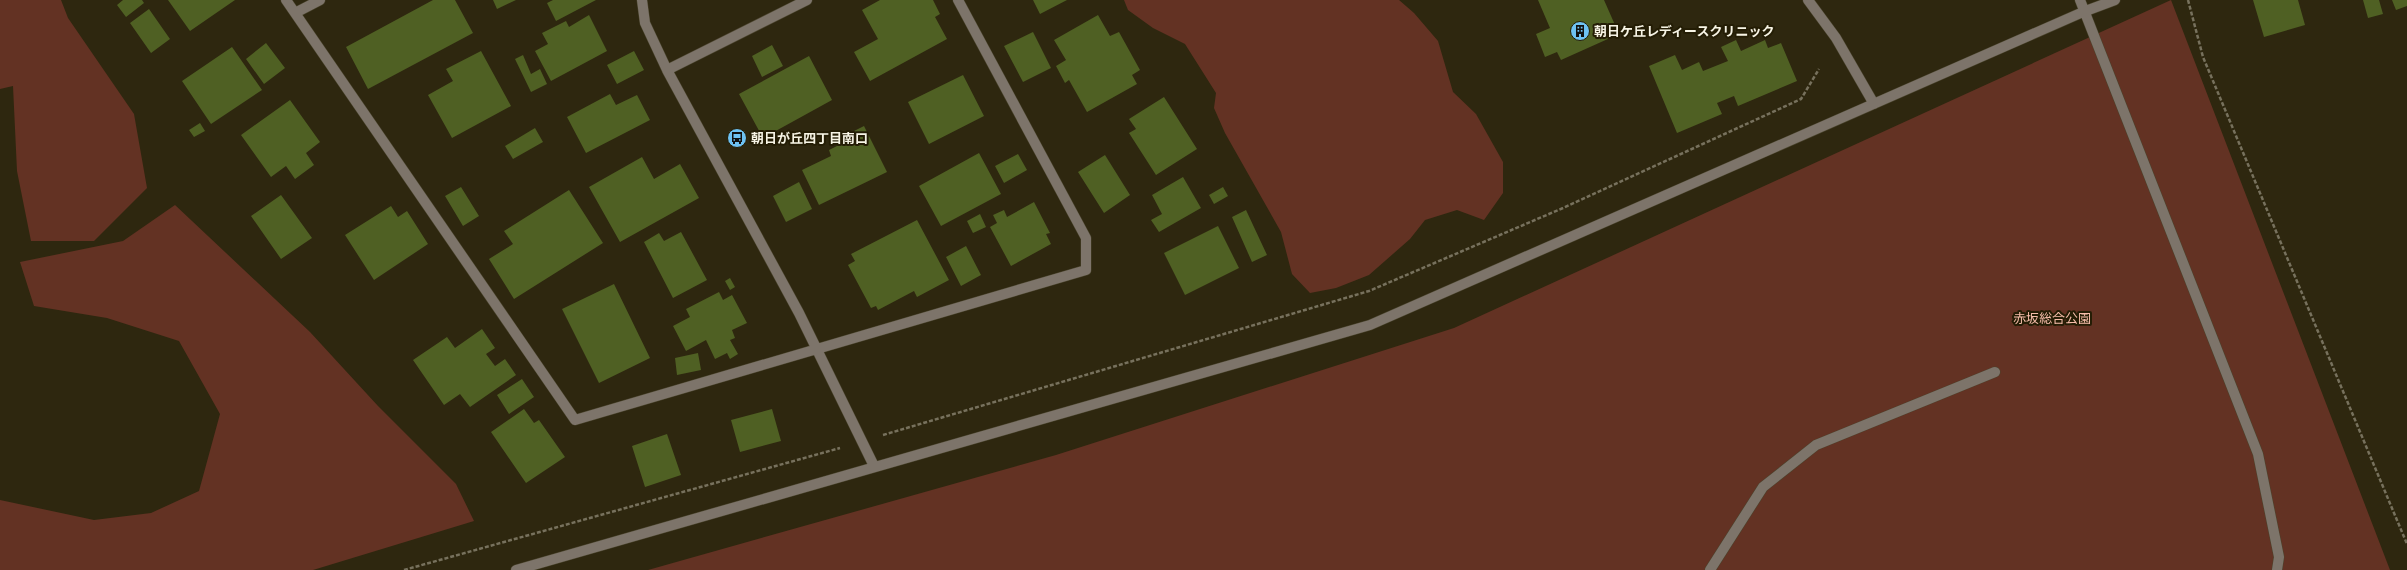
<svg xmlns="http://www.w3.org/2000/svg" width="2407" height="570" viewBox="0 0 2407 570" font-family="Helvetica,'Noto Sans JP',sans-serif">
<rect width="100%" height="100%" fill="#2e270f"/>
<path fill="#633223" d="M 0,0 L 61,0 L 68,18 L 134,114 L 147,188 L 94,241 L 31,241 L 17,171 L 13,86 L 0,89 Z
M 1124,0 L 1399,0 L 1414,13 L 1438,41 L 1453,92 L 1476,114 L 1503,162 L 1503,193 L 1484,220 L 1457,210 L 1425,220 L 1410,239 L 1369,275 L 1336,288 L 1310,293 L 1292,274 L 1281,232 L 1225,133 L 1214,108 L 1216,93 L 1185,44 L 1153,28 L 1128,10 Z
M 2171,0 L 2390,570 L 648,570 L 1056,455 L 1454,328 Z
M 175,205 L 310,332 L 378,406 L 456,484 L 474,521 L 313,570 L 0,570 L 0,500 L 94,520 L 151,513 L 199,491 L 220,414 L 179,341 L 107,318 L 34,306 L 20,262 L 123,241 Z"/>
<path fill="#4f6023" d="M 123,0 L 142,0 L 144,3 L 126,17 L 117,5 Z
M 168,0 L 235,0 L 190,31 Z
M 433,0 L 455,0 L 473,33 L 368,89 L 346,47 Z
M 493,0 L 516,0 L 497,9 Z
M 553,0 L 596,0 L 556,21 L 547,3 Z
M 880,0 L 933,0 L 940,14 L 935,17 L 947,39 L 870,81 L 854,52 L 878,39 L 862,10 Z
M 1033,0 L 1067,0 L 1040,14 Z
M 1538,0 L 1604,0 L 1619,34 L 1561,60 L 1557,52 L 1545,57 L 1536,34 L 1550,28 Z
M 2253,0 L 2298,0 L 2305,25 L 2264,37 Z
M 2363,0 L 2379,0 L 2383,14 L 2368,18 Z
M 2392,0 L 2407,0 L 2407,6 L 2396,10 Z
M 149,9 L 170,39 L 151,53 L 130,23 Z
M 589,15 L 607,51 L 551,81 L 535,51 L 548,44 L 542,33 L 566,21 L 569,27 Z
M 1098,15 L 1110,36 L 1119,32 L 1140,70 L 1132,75 L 1137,84 L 1087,112 L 1069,80 L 1065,83 L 1056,66 L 1066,60 L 1054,40 Z
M 1033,32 L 1051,68 L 1023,82 L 1004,46 Z
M 1736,40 L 1741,51 L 1765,40 L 1768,48 L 1781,43 L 1797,81 L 1738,106 L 1734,96 L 1717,103 L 1722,114 L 1677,133 L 1649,66 L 1675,55 L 1682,70 L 1699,62 L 1703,71 L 1728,61 L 1721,47 Z
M 266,43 L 285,68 L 264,84 L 246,59 Z
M 772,45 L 783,66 L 762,77 L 752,56 Z
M 232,47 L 262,90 L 211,124 L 182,81 Z
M 481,51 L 511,106 L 452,138 L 428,95 L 453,81 L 446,69 Z
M 634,51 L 644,70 L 617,84 L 607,65 Z
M 523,55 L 531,74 L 540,69 L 547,84 L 531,92 L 515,59 Z
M 809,56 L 832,100 L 763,138 L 739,94 Z
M 963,75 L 984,116 L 929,144 L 908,102 Z
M 610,94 L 616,105 L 637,95 L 650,120 L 586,153 L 567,117 Z
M 1164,97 L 1197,149 L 1156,175 L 1129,133 L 1136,129 L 1129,119 Z
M 290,100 L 320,142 L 306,153 L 314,165 L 295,179 L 286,166 L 271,177 L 241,135 Z
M 200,123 L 205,131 L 194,137 L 189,130 Z
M 864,126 L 887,172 L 819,205 L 802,170 L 831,156 L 829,150 L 843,143 L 840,138 Z
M 535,128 L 543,142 L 513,159 L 505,146 Z
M 979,153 L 1001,194 L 941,226 L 919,186 Z
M 1018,154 L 1027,170 L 1004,183 L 995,166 Z
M 1105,155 L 1130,195 L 1104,213 L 1078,172 Z
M 642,157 L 654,179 L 680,164 L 699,198 L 620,242 L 589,187 Z
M 1183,177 L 1201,208 L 1159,232 L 1151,220 L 1162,214 L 1152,195 Z
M 799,182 L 812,209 L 786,222 L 773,196 Z
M 461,187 L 479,216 L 463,226 L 445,196 Z
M 1223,187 L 1228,196 L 1214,204 L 1209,195 Z
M 569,190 L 603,243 L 514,299 L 489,259 L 513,244 L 504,231 Z
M 281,195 L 312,238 L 281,259 L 251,216 Z
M 1034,202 L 1050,233 L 1046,234 L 1051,244 L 1011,266 L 990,227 L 997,223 L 993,215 L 1004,210 L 1007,217 Z
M 391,206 L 398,217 L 407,211 L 428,244 L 374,280 L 345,235 Z
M 1246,210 L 1267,255 L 1252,262 L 1232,217 Z
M 980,214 L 986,227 L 973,233 L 967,221 Z
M 917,220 L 949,280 L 917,297 L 914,291 L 878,310 L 876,306 L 871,308 L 848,265 L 855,261 L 851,254 Z
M 1218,226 L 1239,268 L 1185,295 L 1164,253 Z
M 681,232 L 707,280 L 673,298 L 644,242 L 659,233 L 664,241 Z
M 966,246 L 981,275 L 961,286 L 946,257 Z
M 730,278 L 735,287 L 730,290 L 725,281 Z
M 614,284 L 650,358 L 599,383 L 562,309 Z
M 719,292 L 723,300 L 732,295 L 747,323 L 732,330 L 735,338 L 730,340 L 738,354 L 730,359 L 727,353 L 715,359 L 706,340 L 686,351 L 673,326 L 690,317 L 686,309 Z
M 482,329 L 495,348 L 486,354 L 495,366 L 505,359 L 516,375 L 470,407 L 460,394 L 444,405 L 413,360 L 447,337 L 455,348 Z
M 698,353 L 701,370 L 677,375 L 675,358 Z
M 522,379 L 534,397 L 509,414 L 497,395 Z
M 524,409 L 534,423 L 539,420 L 565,457 L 526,483 L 491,432 Z
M 772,409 L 781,441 L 740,452 L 731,420 Z
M 667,434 L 681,475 L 645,487 L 632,446 Z"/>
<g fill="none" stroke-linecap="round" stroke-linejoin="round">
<defs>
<path id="minor" d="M 286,0 L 575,420 L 1086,270 L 1086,238 L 958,0
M 642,0 L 645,23 L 667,70 L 799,313 L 874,466
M 1808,0 L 1836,38 L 1874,104
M 2080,0 L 2258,454 L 2279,557 L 2277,570
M 295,13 L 320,0
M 667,70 L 807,0
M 516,570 L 1370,325 L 2083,12 L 2115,0
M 1710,570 L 1763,487 L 1816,445 L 1995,372"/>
</defs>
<use href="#minor" stroke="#4a442d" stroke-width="11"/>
<path stroke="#77715d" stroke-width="2.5" stroke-dasharray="4 2" stroke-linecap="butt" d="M 2188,0 L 2203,57 L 2407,544
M 883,435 L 1369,291 L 1563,208 L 1801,99 L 1819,69
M 404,570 L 840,448"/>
<use href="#minor" stroke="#7d746a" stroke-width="10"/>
</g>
<defs>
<symbol id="building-disc" viewBox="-11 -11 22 22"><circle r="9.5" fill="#6ec2f3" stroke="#241d05"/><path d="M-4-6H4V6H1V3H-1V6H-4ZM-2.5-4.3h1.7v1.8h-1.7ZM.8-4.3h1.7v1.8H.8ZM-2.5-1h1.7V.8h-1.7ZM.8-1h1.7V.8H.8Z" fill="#111"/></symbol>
<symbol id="bus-disc" viewBox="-11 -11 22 22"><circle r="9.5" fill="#6ec2f3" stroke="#241d05"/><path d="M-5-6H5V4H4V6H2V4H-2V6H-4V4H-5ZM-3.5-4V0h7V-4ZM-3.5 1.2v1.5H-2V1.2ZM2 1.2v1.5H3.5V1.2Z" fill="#111"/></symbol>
</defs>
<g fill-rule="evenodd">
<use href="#building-disc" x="1569" y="20" width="22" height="22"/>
<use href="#bus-disc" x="726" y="127" width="22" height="22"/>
</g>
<g text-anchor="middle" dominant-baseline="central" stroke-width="4" stroke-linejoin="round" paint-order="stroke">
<g font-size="13" font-weight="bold" fill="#f7f4e5" stroke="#241d05" text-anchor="start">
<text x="1594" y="31">朝日ケ丘レディースクリニック</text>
<text x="751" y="138">朝日が丘四丁目南口</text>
</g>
<g font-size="13" fill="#f6bdaa" stroke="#241d05">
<text x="2052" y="318">赤坂総合公園</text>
</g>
</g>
</svg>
